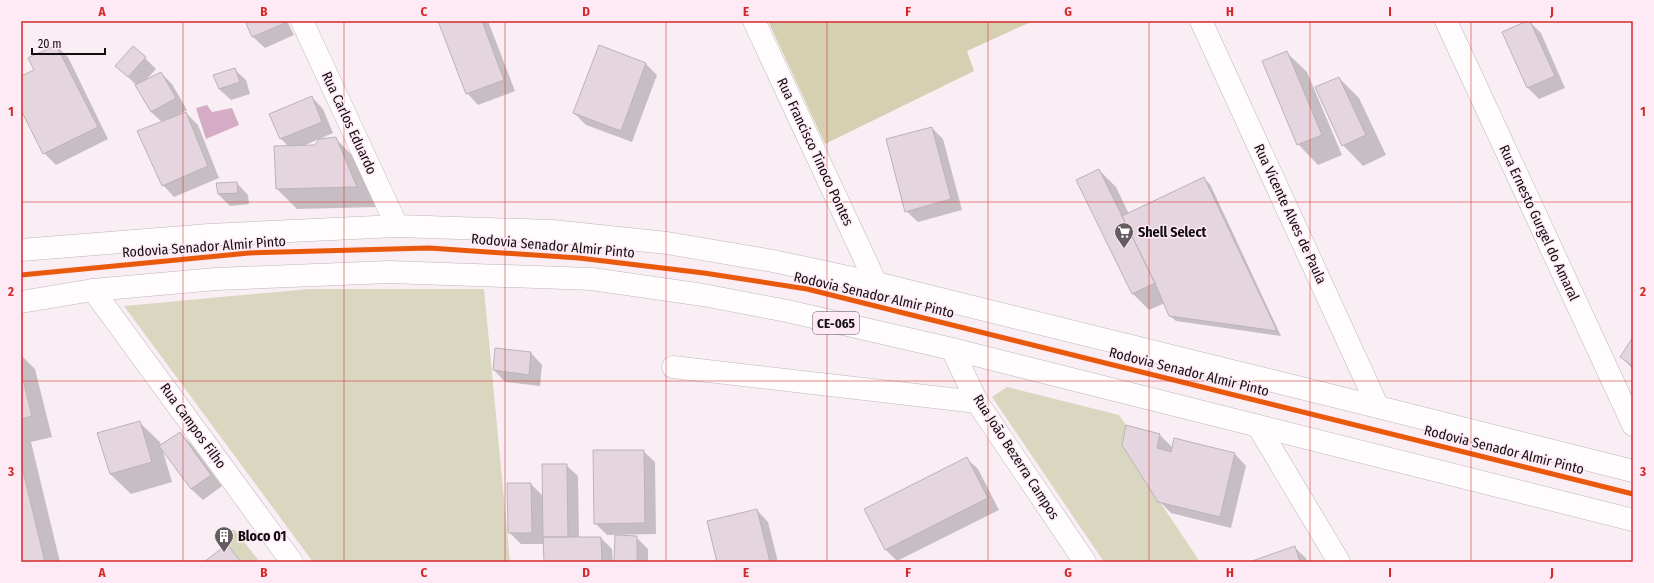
<svg xmlns="http://www.w3.org/2000/svg" width="1654" height="583" viewBox="0 0 1654 583" font-family="'Fira Sans Condensed',sans-serif">
<rect width="100%" height="100%" fill="#f9eef4"/>
<path fill="#dad7c1" d="M 309,289 L 484,289 L 510,562 L 313,562 L 124,306 Z
M 1007,387 L 1119,415 L 1126,425 L 1122,445 L 1200,562 L 1104,562 L 992,397 Z
M 234,529 L 260,562 L 241,562 L 223,539 Z"/>
<path fill="#d4d0b1" d="M 768,21 L 1033,21 L 967,51 L 974,71 L 825,144 Z"/>
<path fill="#d5abc5" d="M 207,105 L 212,112 L 232,108 L 239,125 L 206,139 L 196,108 Z"/>
<path fill="#0003" d="M 246,21 L 287,21 L 294,35 L 265,48 L 253,37 Z
M 440,21 L 488,21 L 515,91 L 478,105 L 467,93 Z
M 1529,21 L 1541,33 L 1565,88 L 1539,99 L 1528,88 L 1503,33 Z
M 56,46 L 68,57 L 108,139 L 56,165 L 44,153 L 21,108 L 21,78 L 35,71 Z
M 599,46 L 646,64 L 657,75 L 632,142 L 586,125 L 574,113 Z
M 1286,52 L 1307,72 L 1342,155 L 1318,165 L 1298,144 Z
M 145,58 L 156,69 L 146,80 L 161,73 L 172,84 L 187,110 L 176,116 L 177,117 L 186,113 L 198,125 L 219,178 L 174,197 L 163,185 L 162,122 L 151,112 L 137,86 L 117,66 Z
M 234,69 L 246,80 L 250,94 L 231,100 L 219,89 L 215,76 Z
M 1339,78 L 1359,98 L 1386,155 L 1363,166 L 1343,145 Z
M 312,97 L 323,109 L 333,133 L 303,146 L 316,146 L 335,138 L 356,159 L 377,207 L 297,209 L 277,189 L 288,146 L 281,139 L 270,114 Z
M 932,128 L 943,139 L 962,210 L 918,222 L 906,211 Z
M 1099,170 L 1116,187 L 1129,214 L 1204,179 L 1210,184 L 1281,336 L 1176,321 L 1170,316 L 1165,303 L 1149,310 L 1133,294 L 1077,181 Z
M 237,183 L 248,195 L 249,204 L 230,206 L 218,194 L 218,184 Z
M 1633,339 L 1633,369 L 1621,357 Z
M 531,353 L 542,365 L 540,386 L 505,382 L 494,370 Z
M 21,355 L 35,369 L 52,437 L 31,442 L 60,562 L 21,562 Z
M 139,422 L 160,442 L 161,446 L 180,433 L 191,444 L 222,486 L 203,500 L 191,489 L 162,448 L 172,482 L 131,494 L 110,474 Z
M 1127,426 L 1160,435 L 1173,448 L 1175,439 L 1235,454 L 1246,466 L 1231,528 L 1171,513 L 1159,501 Z
M 643,451 L 655,462 L 656,534 L 607,535 L 595,523 Z
M 966,458 L 978,469 L 999,510 L 897,561 L 886,550 L 865,509 Z
M 566,465 L 578,476 L 579,538 L 601,538 L 612,549 L 613,562 L 545,562 L 545,544 L 521,544 L 509,532 L 531,484 L 544,497 Z
M 757,510 L 768,522 L 778,562 L 718,562 Z
M 636,537 L 648,549 L 648,562 L 615,562 Z
M 1294,547 L 1306,558 L 1307,562 L 1252,562 Z"/>
<path fill="#e5d5df" stroke="#bbb3b8" d="M 245,21 L 282,21 L 283,24 L 252,37 Z
M 438,21 L 482,21 L 504,80 L 466,94 Z
M 1527,21 L 1530,21 L 1555,76 L 1527,88 L 1502,32 Z
M 56,45 L 98,127 L 43,154 L 21,110 L 21,76 L 34,70 L 28,58 Z
M 599,45 L 646,63 L 621,131 L 573,113 Z
M 133,46 L 146,57 L 128,77 L 115,66 Z
M 1287,51 L 1322,135 L 1297,145 L 1262,61 Z
M 235,68 L 240,82 L 219,89 L 213,75 Z
M 161,72 L 176,98 L 151,112 L 135,85 Z
M 1339,77 L 1366,135 L 1342,146 L 1315,87 Z
M 312,96 L 322,122 L 280,139 L 269,114 Z
M 186,112 L 208,166 L 162,186 L 137,131 Z
M 932,127 L 951,199 L 905,212 L 886,139 Z
M 336,137 L 357,187 L 276,189 L 274,146 L 315,145 L 319,139 Z
M 1099,169 L 1155,283 L 1132,294 L 1076,180 Z
M 1204,177 L 1277,331 L 1169,316 L 1155,283 L 1122,216 Z
M 237,182 L 238,193 L 218,194 L 216,183 Z
M 1633,337 L 1633,366 L 1620,357 Z
M 495,348 L 531,352 L 529,375 L 493,370 Z
M 21,372 L 32,416 L 21,419 Z
M 140,421 L 152,462 L 110,474 L 97,433 Z
M 1126,425 L 1160,434 L 1157,448 L 1171,452 L 1174,438 L 1235,453 L 1220,517 L 1158,502 L 1122,445 Z
M 180,432 L 211,475 L 191,489 L 159,446 Z
M 593,450 L 644,450 L 645,523 L 594,524 Z
M 967,457 L 988,498 L 885,550 L 864,509 Z
M 21,463 L 45,562 L 21,562 Z
M 542,464 L 567,464 L 568,537 L 543,537 Z
M 507,483 L 531,483 L 532,533 L 508,533 Z
M 757,509 L 770,562 L 717,562 L 707,521 Z
M 615,535 L 637,536 L 637,562 L 614,562 Z
M 543,537 L 601,537 L 602,562 L 544,562 Z
M 227,544 L 241,562 L 204,562 Z
M 1295,546 L 1300,562 L 1249,562 Z"/>
<g fill="none" stroke-linecap="round" stroke-linejoin="round">
<defs>
<path id="street" d="M 302,21 L 397,226
M 754,21 L 876,283
M 1201,21 L 1378,407
M 1446,21 L 1633,425
M 93,290 L 292,562
M 952,349 L 977,402 L 1085,562
M 673,367 L 977,402
M 1258,426 L 1339,562"/>
<path id="primary" d="M 21,250 L 209,235 L 397,226 L 552,231 L 667,243 L 773,261 L 876,283 L 1378,407 L 1633,471
M 21,302 L 93,290 L 216,279 L 389,272 L 592,279 L 703,295 L 787,311 L 952,349 L 1633,520"/>
</defs>
<use href="#street" stroke="#bdb5ba" stroke-width="23"/>
<use href="#primary" stroke="#bdb5ba" stroke-width="23"/>
<use href="#street" stroke="#fefcfd" stroke-width="22"/>
<use href="#primary" stroke="#fefcfd" stroke-width="22"/>
<defs>
<path id="cycleway" d="M 21,275 L 249,253 L 429,248 L 579,258 L 704,273 L 807,289 L 1633,494"/>
</defs>
<use href="#cycleway" stroke="#fdeaf5" stroke-width="8"/>
<use href="#cycleway" stroke="#e8590c" stroke-width="5"/>
</g>
<path fill="none" stroke="#d62828" stroke-width="1" stroke-opacity="0.55" d="M 183,21 L 183,562M 344,21 L 344,562M 505,21 L 505,562M 666,21 L 666,562M 827,21 L 827,562M 988,21 L 988,562M 1149,21 L 1149,562M 1310,21 L 1310,562M 1471,21 L 1471,562M 21,202 L 1633,202M 21,381 L 1633,381"/>
<defs>
<symbol id="supermarket-pin" viewBox="-11 -11 22 30"><path d="M0 17L-7.5 6A9.5 9.5 0 1 1 7.5 6Z" fill="#645c60" stroke="#fdeaf5"/><path d="M-6-5.5h2.5l.6 2H6L4.5 2H-2.5L-4.4-4H-6ZM-1.5 3.2a1.3 1.3 0 1 0 .1 0ZM3 3.2a1.3 1.3 0 1 0 .1 0Z" fill="#fff"/></symbol>
<symbol id="building-pin" viewBox="-11 -11 22 30"><path d="M0 17L-7.5 6A9.5 9.5 0 1 1 7.5 6Z" fill="#645c60" stroke="#fdeaf5"/><path d="M-4-6H4V6H1V3H-1V6H-4ZM-2.5-4.3h1.7v1.8h-1.7ZM.8-4.3h1.7v1.8H.8ZM-2.5-1h1.7V.8h-1.7ZM.8-1h1.7V.8H.8Z" fill="#fff"/></symbol>
</defs>
<g fill-rule="evenodd">
<use href="#supermarket-pin" x="1113" y="221" width="22" height="30"/>
<use href="#building-pin" x="213" y="525" width="22" height="30"/>
</g>
<g text-anchor="middle" dominant-baseline="central" stroke-width="3" stroke-linejoin="round" paint-order="stroke">
<rect fill="#fdeaf5" stroke="#594f55" stroke-width="1" x="813" y="312" width="46" height="22" rx="3"/>
<g font-size="13" font-weight="bold" fill="#130d10">
<text x="836" y="323">CE-065</text>
</g>
<g font-size="14" fill="#130d10" stroke="#fdeaf5">
<text transform="translate(349 123) rotate(65)">Rua Carlos Eduardo</text>
<text transform="translate(815 152) rotate(65)">Rua Francisco Tinoco Pontes</text>
<text transform="translate(1290 214) rotate(65)">Rua Vicente Alves de Paula</text>
<text transform="translate(1539 223) rotate(65)">Rua Ernesto Gurgel do Amaral</text>
<text transform="translate(553 246) rotate(5)">Rodovia Senador Almir Pinto</text>
<text transform="translate(204 247) rotate(-4)">Rodovia Senador Almir Pinto</text>
<text transform="translate(874 295) rotate(13)">Rodovia Senador Almir Pinto</text>
<text transform="translate(1189 372) rotate(14)">Rodovia Senador Almir Pinto</text>
<text transform="translate(193 426) rotate(54)">Rua Campos Filho</text>
<text transform="translate(1504 450) rotate(14)">Rodovia Senador Almir Pinto</text>
<text transform="translate(1016 457) rotate(57)">Rua João Bezerra Campos</text>
</g>
<g font-size="14" font-weight="bold" fill="#130d10" stroke="#fdeaf5" text-anchor="start">
<text x="1138" y="232">Shell Select</text>
<text x="238" y="536">Bloco 01</text>
</g>
</g>
<rect width="1654" height="583" fill="none" stroke="#fdeaf5" stroke-width="44"/>
<path d="M32 48v6h73v-6" fill="none" stroke="#130d10" stroke-width="2"/>
<text x="38" y="48" font-size="12" fill="#130d10" stroke="#fdeaf5" stroke-width="3" paint-order="stroke">20 m</text>
<rect x="22" y="22" width="1610" height="539" fill="none" stroke="#d62828" stroke-width="1.5"/>
<g font-size="13" text-anchor="middle" font-weight="bold" fill="#d62828">
<text x="102" y="16">A</text>
<text x="264" y="16">B</text>
<text x="424" y="16">C</text>
<text x="586" y="16">D</text>
<text x="746" y="16">E</text>
<text x="908" y="16">F</text>
<text x="1068" y="16">G</text>
<text x="1230" y="16">H</text>
<text x="1390" y="16">I</text>
<text x="1552" y="16">J</text>
<text x="11" y="116">1</text>
<text x="1643" y="116">1</text>
<text x="11" y="296">2</text>
<text x="1643" y="296">2</text>
<text x="11" y="476">3</text>
<text x="1643" y="476">3</text>
<text x="102" y="577">A</text>
<text x="264" y="577">B</text>
<text x="424" y="577">C</text>
<text x="586" y="577">D</text>
<text x="746" y="577">E</text>
<text x="908" y="577">F</text>
<text x="1068" y="577">G</text>
<text x="1230" y="577">H</text>
<text x="1390" y="577">I</text>
<text x="1552" y="577">J</text>
</g>
</svg>
